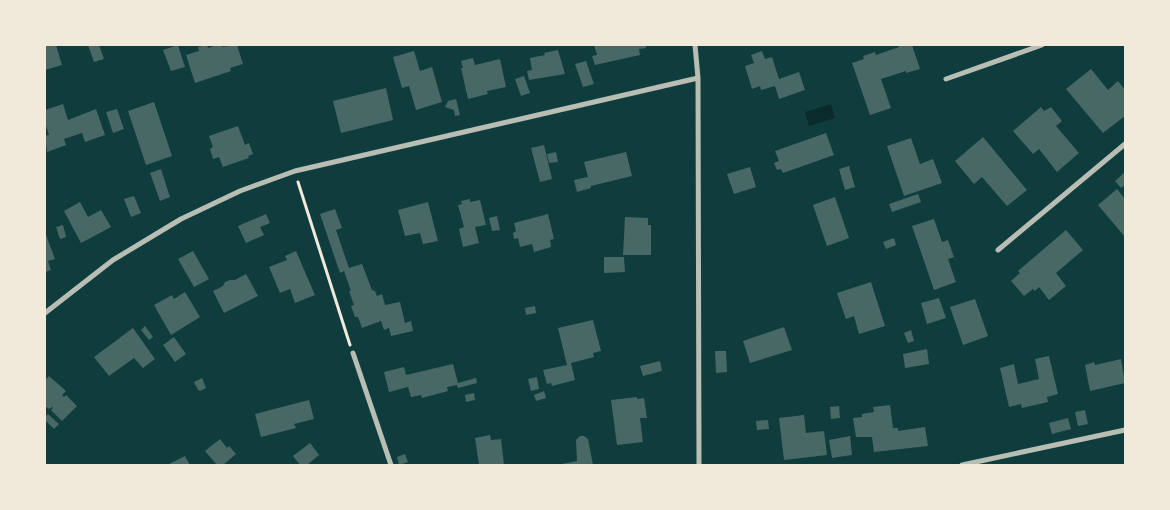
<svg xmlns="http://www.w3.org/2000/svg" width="1170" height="510" viewBox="0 0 1170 510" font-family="'Sofia Sans Condensed',sans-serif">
<rect width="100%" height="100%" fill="#0f3d3e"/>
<path fill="#0a2a2b" d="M 831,104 L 835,118 L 809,126 L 805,112 Z"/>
<path fill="#486865" d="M 45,45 L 56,45 L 62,65 L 45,70 Z
M 88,45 L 99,45 L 104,59 L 94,62 Z
M 178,45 L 185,67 L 171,71 L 163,50 Z
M 207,45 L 208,48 L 217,45 L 222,45 L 222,47 L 237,45 L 243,64 L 230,68 L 231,71 L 195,83 L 186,55 L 199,51 L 198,47 Z
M 594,45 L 646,45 L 646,48 L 639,49 L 640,55 L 595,65 L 592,56 L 597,55 Z
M 898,45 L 912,45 L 920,69 L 906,73 L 906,71 L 881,79 L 891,108 L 870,115 L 852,63 L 864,59 L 863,56 L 875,52 L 876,55 L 899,47 Z
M 558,50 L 565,74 L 529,80 L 527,71 L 532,70 L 530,58 L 545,55 L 544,53 Z
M 414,51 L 420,71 L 432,67 L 442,102 L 416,110 L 409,86 L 402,88 L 393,57 Z
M 762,51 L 765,59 L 772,57 L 779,79 L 799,72 L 805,90 L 779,99 L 775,86 L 761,90 L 760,86 L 752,89 L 745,66 L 754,63 L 751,55 Z
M 473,58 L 475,65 L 500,59 L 506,87 L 487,91 L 488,94 L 468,99 L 461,68 L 463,68 L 461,61 Z
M 586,61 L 594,84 L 583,87 L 575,64 Z
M 1091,69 L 1108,90 L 1118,81 L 1125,90 L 1125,116 L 1103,133 L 1066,89 Z
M 524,76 L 530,93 L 521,96 L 515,79 Z
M 386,88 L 393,120 L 341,133 L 333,101 Z
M 456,99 L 460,115 L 455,116 L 454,110 L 445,107 L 448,101 Z
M 154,102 L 172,156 L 146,165 L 128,111 Z
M 63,104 L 68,120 L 96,109 L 105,135 L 85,142 L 82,133 L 64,139 L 66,145 L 47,152 L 45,136 L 49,135 L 45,123 L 45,110 Z
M 1041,107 L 1044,111 L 1051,107 L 1062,121 L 1056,126 L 1079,153 L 1057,172 L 1039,149 L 1033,154 L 1013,131 Z
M 117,109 L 124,129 L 113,133 L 106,112 Z
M 238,126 L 245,145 L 249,143 L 253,154 L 248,156 L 249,158 L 223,167 L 219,157 L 213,159 L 210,149 L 213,147 L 209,136 Z
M 826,133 L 834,155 L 783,173 L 781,169 L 777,170 L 774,163 L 779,161 L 775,151 Z
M 983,137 L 1027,190 L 1007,206 L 982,177 L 974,184 L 955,161 Z
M 911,138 L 920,164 L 933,159 L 942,183 L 904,196 L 887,146 Z
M 544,145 L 552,179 L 540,182 L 531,148 Z
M 556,152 L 558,162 L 549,163 L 547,154 Z
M 626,152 L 632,176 L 591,186 L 591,188 L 577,192 L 574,180 L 588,177 L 584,162 Z
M 849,166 L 855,187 L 845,190 L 839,169 Z
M 750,167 L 756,187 L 734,194 L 727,174 Z
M 161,169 L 170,197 L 160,201 L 150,173 Z
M 1125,172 L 1125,185 L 1121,188 L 1115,181 Z
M 1117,189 L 1125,199 L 1125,237 L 1098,205 Z
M 918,194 L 921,202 L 892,212 L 889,204 Z
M 134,196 L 141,213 L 131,217 L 124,199 Z
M 835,197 L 849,238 L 827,246 L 813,205 Z
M 470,199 L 470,202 L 480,200 L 486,225 L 475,227 L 479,243 L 463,247 L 459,229 L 464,227 L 458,205 L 462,204 L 461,201 Z
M 80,202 L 88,217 L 101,210 L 111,227 L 81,243 L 64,211 Z
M 428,202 L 438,241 L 423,244 L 420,233 L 405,236 L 398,210 Z
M 335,209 L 342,228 L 336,230 L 349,268 L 362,264 L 372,290 L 375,291 L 377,296 L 382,294 L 385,305 L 400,302 L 405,323 L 411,321 L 413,331 L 391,336 L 389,328 L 384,330 L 381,321 L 362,328 L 358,317 L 355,317 L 351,306 L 354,305 L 349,291 L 351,291 L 344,271 L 340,273 L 320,214 Z
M 266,214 L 270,223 L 260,227 L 264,235 L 246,243 L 238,226 Z
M 548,214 L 554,239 L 550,240 L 551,247 L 534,252 L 532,244 L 520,247 L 518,238 L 514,239 L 513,233 L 516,231 L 514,223 Z
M 497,216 L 500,230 L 492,231 L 489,218 Z
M 625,217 L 648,218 L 648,225 L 651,225 L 651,255 L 623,255 Z
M 934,219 L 942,242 L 948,240 L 954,257 L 948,259 L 956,282 L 934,290 L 912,226 Z
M 63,225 L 66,237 L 60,239 L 56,227 Z
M 1066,230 L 1083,250 L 1056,273 L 1066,286 L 1049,300 L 1039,287 L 1035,291 L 1033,289 L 1024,296 L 1011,281 L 1020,273 L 1018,271 Z
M 45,232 L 55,259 L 48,261 L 51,270 L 45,272 Z
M 894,238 L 896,245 L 886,249 L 883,242 Z
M 193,251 L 209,279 L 194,287 L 178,259 Z
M 296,251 L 315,295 L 295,303 L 290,289 L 280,293 L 269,267 L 287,260 L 285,256 Z
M 604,257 L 624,257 L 625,272 L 604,273 Z
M 246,274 L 258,296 L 224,313 L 213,291 L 223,286 L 225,282 L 230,280 L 235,280 Z
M 871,282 L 885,326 L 859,334 L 854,316 L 846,319 L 837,293 Z
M 185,292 L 200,317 L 171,335 L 154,305 L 172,295 L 174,299 Z
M 939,298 L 946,318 L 927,324 L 921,303 Z
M 975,299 L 988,336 L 963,345 L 950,307 Z
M 535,306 L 536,313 L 526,315 L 525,308 Z
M 593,320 L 601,351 L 593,353 L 594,357 L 571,363 L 575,380 L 552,386 L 551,383 L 547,384 L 543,370 L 567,365 L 558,328 Z
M 145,326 L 153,337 L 149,340 L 141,330 Z
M 784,327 L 792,350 L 750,363 L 743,341 Z
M 133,328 L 155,359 L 143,368 L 134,358 L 109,376 L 94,357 Z
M 911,330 L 914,341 L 908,343 L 904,333 Z
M 174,337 L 186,354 L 175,362 L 163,345 Z
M 927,349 L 929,364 L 905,368 L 903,354 Z
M 715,351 L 726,351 L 727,372 L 716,373 Z
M 1049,356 L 1058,394 L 1047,397 L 1048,402 L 1022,408 L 1021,404 L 1009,407 L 1000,368 L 1014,364 L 1018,384 L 1039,379 L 1035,359 Z
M 1121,359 L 1125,383 L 1090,391 L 1085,365 L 1094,362 L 1095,365 Z
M 660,361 L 662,371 L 643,376 L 640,366 Z
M 453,364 L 458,383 L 476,378 L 477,383 L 458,388 L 457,385 L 447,387 L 448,391 L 422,398 L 421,395 L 411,397 L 408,387 L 389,392 L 384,372 L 404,367 L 406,375 Z
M 49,376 L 66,391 L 62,395 L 64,397 L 66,395 L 77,406 L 62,421 L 51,410 L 53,408 L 52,407 L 49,409 L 45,406 L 45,380 Z
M 537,377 L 539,389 L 531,391 L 528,379 Z
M 202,378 L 206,388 L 200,391 L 198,390 L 194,382 Z
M 544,391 L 546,398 L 536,401 L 534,395 Z
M 474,393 L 475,400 L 466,402 L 465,395 Z
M 637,397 L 637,399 L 644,398 L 647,418 L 640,418 L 643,442 L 617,445 L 611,400 Z
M 309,400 L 314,419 L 294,424 L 296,428 L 261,437 L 255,414 Z
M 890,405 L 893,428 L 898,428 L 898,431 L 925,427 L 928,446 L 874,452 L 872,437 L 856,437 L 853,418 L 862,417 L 862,414 L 874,412 L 873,407 Z
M 839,406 L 840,418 L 831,419 L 830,407 Z
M 1085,410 L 1088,424 L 1078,426 L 1075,412 Z
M 48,414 L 59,424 L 54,429 L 45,420 L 45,417 Z
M 804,415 L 806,433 L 824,431 L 827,455 L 784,460 L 779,418 Z
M 1068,418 L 1071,429 L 1052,434 L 1049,423 Z
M 768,420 L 769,429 L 757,430 L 756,421 Z
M 490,435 L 491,440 L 501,439 L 504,465 L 479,465 L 475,438 Z
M 580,436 L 584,436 L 588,439 L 593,465 L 557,465 L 577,461 L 576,440 Z
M 850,436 L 852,455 L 832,458 L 829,440 Z
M 220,439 L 227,448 L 229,446 L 236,454 L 223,465 L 217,465 L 205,451 Z
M 310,443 L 319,455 L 307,465 L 300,465 L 293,456 Z
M 405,454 L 408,462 L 399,465 L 397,457 Z
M 185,456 L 190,465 L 167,465 Z"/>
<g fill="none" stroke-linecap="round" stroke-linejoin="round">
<path stroke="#f1e9da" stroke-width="3" d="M 298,182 L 350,345"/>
<path stroke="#b8beb3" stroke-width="5" d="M 695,45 L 698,78 L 699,465
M 946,79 L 1042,45
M 998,250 L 1125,144
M 45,313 L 113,260 L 181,219 L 240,191 L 295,171 L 698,78
M 353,353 L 391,465
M 962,465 L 1125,430"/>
</g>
<rect width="1170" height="510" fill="none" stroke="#f1e9da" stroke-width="92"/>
</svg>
